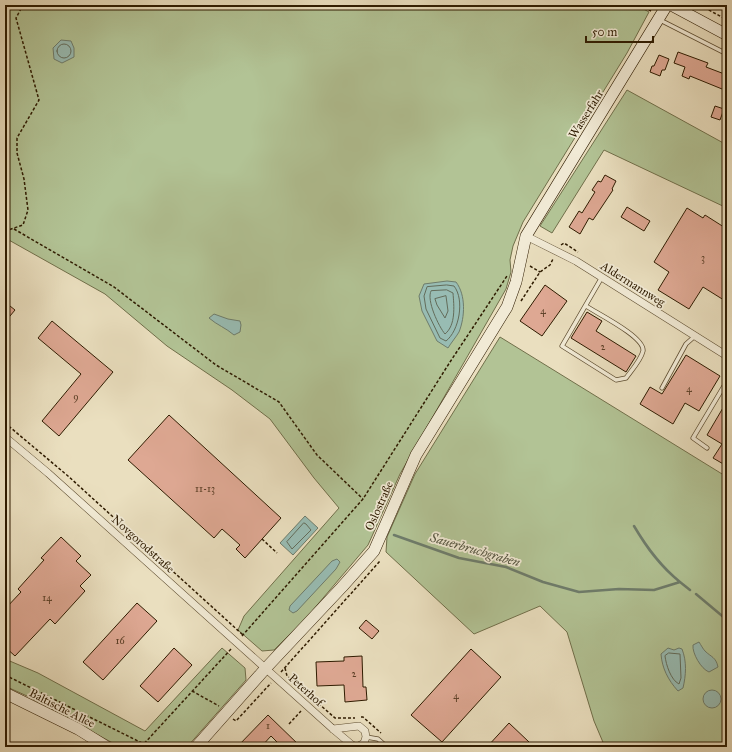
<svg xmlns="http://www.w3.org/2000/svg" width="732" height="752" viewBox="0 0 732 752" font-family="'IM FELL Great Primer',serif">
<rect width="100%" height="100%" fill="#eadfbf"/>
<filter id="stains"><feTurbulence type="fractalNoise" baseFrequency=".005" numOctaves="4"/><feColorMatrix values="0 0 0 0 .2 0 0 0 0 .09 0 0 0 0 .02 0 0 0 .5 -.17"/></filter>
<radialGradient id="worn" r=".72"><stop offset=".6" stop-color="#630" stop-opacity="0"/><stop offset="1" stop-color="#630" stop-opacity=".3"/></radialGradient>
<path fill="#b2c395" stroke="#706f4a" d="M 5,5 L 636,5 L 649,12 L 627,53 L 523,222 L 513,246 L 510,260 L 511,272 L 506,289 L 400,474 L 368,545 L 307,617 L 274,650 L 262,651 L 238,630 L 244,616 L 339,508 L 314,478 L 270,419 L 232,390 L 167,346 L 105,294 L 7,239 L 5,240 Z
M 627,90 L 727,145 L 727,208 L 604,150 L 552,233 L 540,226 Z
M 500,337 L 727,477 L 727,747 L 605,747 L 594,721 L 567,632 L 540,606 L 474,634 L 386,552 L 387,537 L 415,474 Z
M 222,648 L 245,668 L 246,680 L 187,747 L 120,747 L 27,696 L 5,686 L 5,659 L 38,673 L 145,731 Z"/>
<path fill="#98bcb3" stroke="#6e7c6b" d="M 61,40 L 71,41 L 74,48 L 74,57 L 62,63 L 54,59 L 53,48 Z
M 447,281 L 456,282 C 466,295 465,317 459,332 C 456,337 451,343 448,348 L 437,341 L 422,311 L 419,296 L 424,284 Z
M 214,314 L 228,319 L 240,321 L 241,325 L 240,332 L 234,335 C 226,328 217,325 209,318 Z
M 305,516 L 318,528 L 293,555 L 280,543 Z
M 337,559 L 340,562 L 336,569 L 297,611 L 293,613 L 289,610 L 290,606 L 332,561 Z
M 699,642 C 701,645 703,649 705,651 C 711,657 716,657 718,667 L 709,672 C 701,669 692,653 693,645 Z
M 668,648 L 674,650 L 679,648 L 682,649 C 687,662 686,675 683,688 L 678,691 C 668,680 662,668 661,654 Z
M703 699a9 9 0 1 1 18 0a9 9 0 1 1-18 0Z"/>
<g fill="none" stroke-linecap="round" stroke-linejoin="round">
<path stroke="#636c5a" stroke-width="1" d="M57 51a7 7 0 1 1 14 0a7 7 0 1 1-14 0Z
M 447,285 L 454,286 C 465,300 459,331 446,341 L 440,338 L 426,309 L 424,296 L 427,287 Z
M 447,290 L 453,293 C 454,306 456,325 445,334 C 439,327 426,300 431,291 Z
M 446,296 L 448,311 L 445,318 L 437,305 L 435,299 Z
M 304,523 L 306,524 L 311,530 L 292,549 L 287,542 Z
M 669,653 L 680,654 L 681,678 L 679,684 C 671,680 666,665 665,656 Z"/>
<path stroke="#6e7c6b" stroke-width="2.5" d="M 634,526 C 647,548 660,566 680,582
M 394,535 L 459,558 L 506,567 L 543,582 L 579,592 L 619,589 L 654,590 L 680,582 L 690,590
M 696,594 L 727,620"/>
</g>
<path fill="#dea893" stroke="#2e1b00" d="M 678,52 L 708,63 L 706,67 L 727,75 L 727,91 L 690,76 L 689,79 L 682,76 L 685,67 L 674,63 Z
M 659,55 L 669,59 L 665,70 L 662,70 L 660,76 L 650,72 L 652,66 L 654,66 Z
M 715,106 L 724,109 L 720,120 L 711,117 Z
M 605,175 L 616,181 L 612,189 L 613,190 L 593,220 L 589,218 L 580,234 L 569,227 L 579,211 L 582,213 L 595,192 L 592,190 L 598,181 L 601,182 Z
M 627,207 L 650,221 L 644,231 L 621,217 Z
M 687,208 L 703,218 L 705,215 L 727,229 L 727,302 L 703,287 L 689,309 L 658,290 L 669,272 L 654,262 Z
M 545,285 L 567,301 L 542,336 L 520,321 Z
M 5,302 L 15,310 L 5,322 Z
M 587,312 L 602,321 L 596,331 L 636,356 L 626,372 L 571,338 Z
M 52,321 L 113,372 L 59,436 L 42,421 L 81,374 L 38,338 Z
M 686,355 L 720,376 L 699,411 L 685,403 L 673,424 L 640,404 L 650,387 L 662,394 Z
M 727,401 L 727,462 L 725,465 L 713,458 L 722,444 L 707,435 Z
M 169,415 L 281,518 L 245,558 L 236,549 L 240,545 L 222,529 L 214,538 L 128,460 Z
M 61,537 L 81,556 L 76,561 L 91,575 L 80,586 L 85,591 L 55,624 L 50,619 L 15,656 L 5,647 L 5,609 L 21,592 L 18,589 L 44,560 L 41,558 Z
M 137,603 L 157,621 L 103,680 L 83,662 Z
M 366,620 L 379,631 L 372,639 L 359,628 Z
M 174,648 L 192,665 L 158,702 L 140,686 Z
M 471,649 L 501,677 L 442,742 L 411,715 Z
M 362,656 L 363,687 L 366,687 L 367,700 L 345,702 L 344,685 L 317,686 L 316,662 L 344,661 L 344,657 Z
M 268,715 L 301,747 L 282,747 L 271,736 L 261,747 L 237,747 Z
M 509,723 L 529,742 L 524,747 L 487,747 Z"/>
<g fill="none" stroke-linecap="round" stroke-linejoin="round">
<defs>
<path id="lane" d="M 720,5 L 727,9
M 660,20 L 727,54
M 586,306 C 598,314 645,337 643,351 C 641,360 631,371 626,378 L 616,380 L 562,346 L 602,277
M 662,388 L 686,344 L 695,336
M 707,448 L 693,438 L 727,381
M 366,737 L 378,739 L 387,747"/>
<path id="street" d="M 526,236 L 576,261 L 727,356
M 5,437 L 48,473 L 333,729 L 352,745 L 357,747
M 333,729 L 359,726 L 365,731 L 366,737 L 364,743 L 357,747"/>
<path id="secondary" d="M 671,5 L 727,35
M 5,693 L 78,729 L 107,747
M 196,747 L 265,669 L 342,587 L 374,551 L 416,455 L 507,307 L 516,282 L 526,236 L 667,5"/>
</defs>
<use href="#lane" stroke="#5d4c30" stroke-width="5"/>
<use href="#street" stroke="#5d4c30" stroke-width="8"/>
<use href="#secondary" stroke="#2e1b00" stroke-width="12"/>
<path stroke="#2e1b00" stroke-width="1.5" stroke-dasharray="3 2" stroke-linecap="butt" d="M 640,5 L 651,11
M 700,5 L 727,20
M 14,229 L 114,287 L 216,365 L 279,402 L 317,455 L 363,499
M 5,231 L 23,225 L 28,210 L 24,179 L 17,153 L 17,138 L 39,100 L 16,18 L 23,5
M 561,245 L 564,243 L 578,252
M 530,266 L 540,272
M 521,301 L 540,272 L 550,265 L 553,259
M 5,423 L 68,476 L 243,635
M 262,539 L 277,553
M 242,636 L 363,499 L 450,362 L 507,276
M 285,668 L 287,676 L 335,718 L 355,718
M 281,672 L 380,561
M 5,675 L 144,744
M 192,691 L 219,706
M 361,717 L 363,717 L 381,733
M 233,719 L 236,721 L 271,683
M 289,724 L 301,711
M 141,747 L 232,648"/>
<use href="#lane" stroke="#f1ead5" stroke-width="3.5"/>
<use href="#street" stroke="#f1ead5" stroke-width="7"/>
<use href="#secondary" stroke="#f1ead5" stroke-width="11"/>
</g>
<g text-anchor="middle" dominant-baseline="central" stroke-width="3.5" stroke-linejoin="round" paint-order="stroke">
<g font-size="10" fill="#5a3e25">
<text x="703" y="258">3</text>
<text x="543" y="311">4</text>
<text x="603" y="347">2</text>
<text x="689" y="389">4</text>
<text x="76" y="397">9</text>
<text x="205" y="489">11-13</text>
<text x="47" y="598">14</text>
<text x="120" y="641">16</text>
<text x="354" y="674">2</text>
<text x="456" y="696">4</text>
<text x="268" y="726">1</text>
</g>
<g font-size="12" fill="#2e1b00" stroke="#f1ead5">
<text transform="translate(586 114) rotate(-58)">Wasserfahr</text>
<text transform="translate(633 284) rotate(32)">Aldermannweg</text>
<text transform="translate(379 506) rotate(-66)">Oslostraße</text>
<text transform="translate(143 544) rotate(42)">Novgorodstraße</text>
<text transform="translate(306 690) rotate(42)">Peterhof</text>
<text transform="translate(62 708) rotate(27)">Baltische Allee</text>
</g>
<g font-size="13" font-style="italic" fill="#53533f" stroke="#f1ead5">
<text transform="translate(475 550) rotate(16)">Sauerbruchgraben</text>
</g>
</g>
<rect width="732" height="752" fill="none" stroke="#eadfbf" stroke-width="20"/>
<rect x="6" y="6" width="720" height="740" fill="none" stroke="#2e1b00" stroke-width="2"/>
<rect x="10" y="10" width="712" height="732" fill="none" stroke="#2e1b00"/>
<path d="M586 36v6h67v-6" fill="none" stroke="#2e1b00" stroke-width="2"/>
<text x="592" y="36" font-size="12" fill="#2e1b00" stroke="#f1ead5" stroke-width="3" paint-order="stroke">50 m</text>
<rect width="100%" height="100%" filter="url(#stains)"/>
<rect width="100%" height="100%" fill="url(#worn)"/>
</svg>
